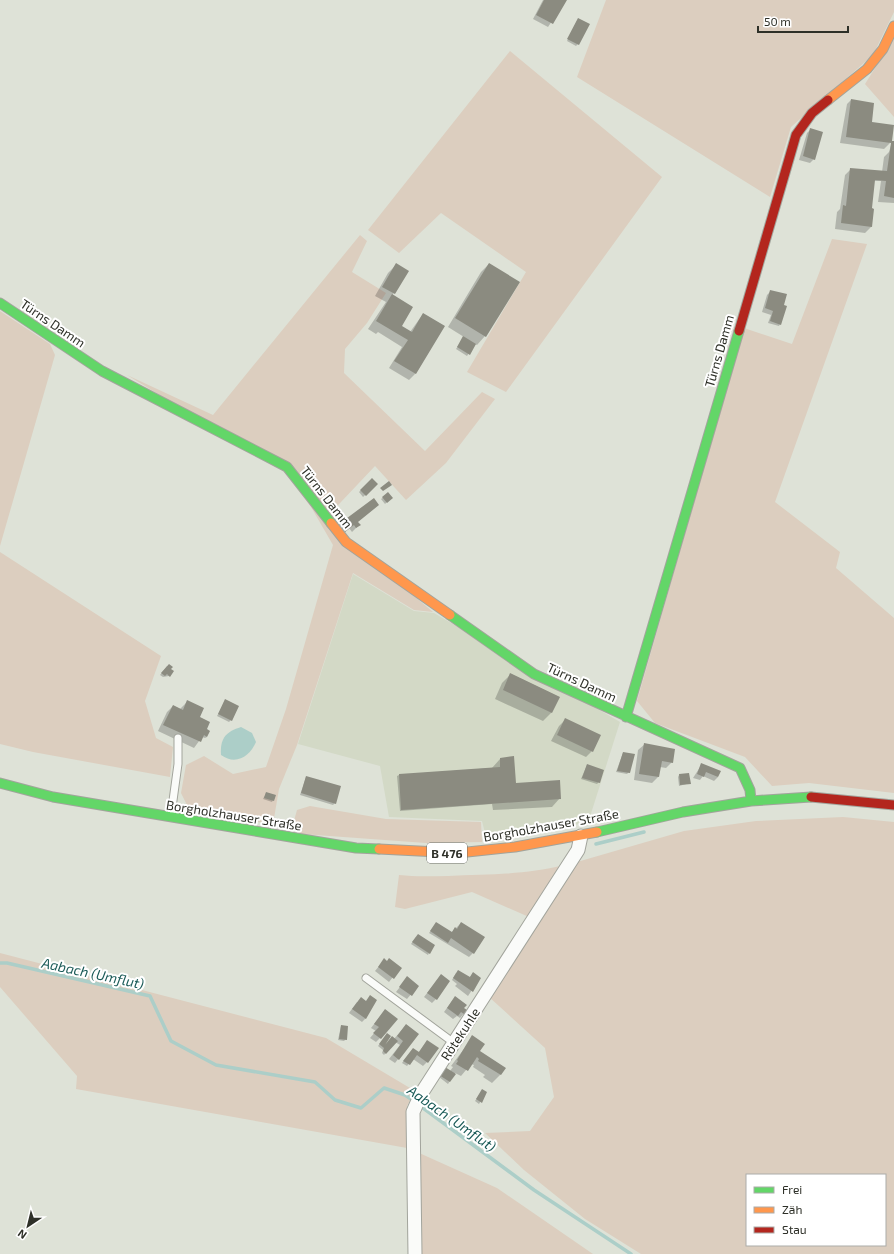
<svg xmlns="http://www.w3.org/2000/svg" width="894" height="1254" viewBox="0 0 894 1254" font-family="'Exo 2',sans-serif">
<rect width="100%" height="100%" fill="#dee2d7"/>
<path fill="#d3d9c6" d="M 353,574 L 414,611 L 434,613 L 620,722 L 588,823 L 486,837 L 482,821 L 389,817 L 380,766 L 298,744 Z"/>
<path fill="#dccebf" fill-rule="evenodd" d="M 606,0 L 894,0 L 894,12 L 873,55 L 791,127 L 770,197 L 577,77 Z
M 894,38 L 894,117 L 865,84 Z
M 510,51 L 662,177 L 506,392 L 467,372 L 526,272 L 441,213 L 399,253 L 368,230 Z
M 360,235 L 367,241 L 352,272 L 386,293 L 367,323 L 345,349 L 344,373 L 425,451 L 482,392 L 495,399 L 446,463 L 406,500 L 375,466 L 324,520 L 433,612 L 414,610 L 353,573 L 297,745 L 279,789 L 273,824 L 250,821 L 188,807 L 181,793 L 186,765 L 204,756 L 233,774 L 266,767 L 286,709 L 333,545 L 311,507 L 284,471 L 127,375 L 213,415 Z
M 832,239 L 867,244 L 775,502 L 840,552 L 836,568 L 894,618 L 894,793 L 809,783 L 772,786 L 745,757 L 655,723 L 637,701 L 744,328 L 792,344 Z
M 0,311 L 50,344 L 55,355 L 0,546 Z
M 0,552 L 161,656 L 145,701 L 156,738 L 173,747 L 170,777 L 33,752 L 0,744 Z
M 310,806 L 386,819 L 481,822 L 482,842 L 426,843 L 302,834 L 292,828 L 297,810 Z
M 843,817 L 894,822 L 894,1254 L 641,1254 L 585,1219 L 524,1170 L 485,1133 L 530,1131 L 554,1097 L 545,1048 L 489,997 L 577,862 L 684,831 L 756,821 ZM 747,1175 L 885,1175 L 885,1245 L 747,1245 Z
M 564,865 L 529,917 L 472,892 L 405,909 L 395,907 L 399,875 C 416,877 432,876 448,876 C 489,874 524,875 564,865 Z
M 0,953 L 326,1038 L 415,1091 L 407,1106 L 407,1148 L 76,1089 L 77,1076 L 0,987 Z
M 417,1152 L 497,1188 L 593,1254 L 420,1254 Z"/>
<path fill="#accec8" d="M 241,727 L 252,733 L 256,742 C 250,756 236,766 221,755 C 220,739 225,732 241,727 Z"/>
<path fill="#0003" d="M 543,0 L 566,0 L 548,27 L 533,19 Z
M 577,21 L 578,44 L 576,46 L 567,41 Z
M 851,100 L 890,143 L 884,149 L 840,143 L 847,104 Z
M 811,129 L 814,159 L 810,163 L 799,160 L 807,133 Z
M 892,142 L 894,142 L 894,203 L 878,202 L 881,181 L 874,181 L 871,209 L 871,227 L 865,233 L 835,229 L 837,212 L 840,209 L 845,175 L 851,169 L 882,172 L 884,157 L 889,152 Z
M 489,264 L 485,336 L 477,345 L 475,344 L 467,356 L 456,349 L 464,337 L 448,327 L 481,272 Z
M 396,265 L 407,271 L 392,296 L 400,326 L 410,332 L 423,314 L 444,326 L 415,374 L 409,380 L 389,368 L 402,347 L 378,332 L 376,334 L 368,329 L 386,302 L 375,296 L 388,273 Z
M 771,291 L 780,324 L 779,326 L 768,323 L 771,315 L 762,312 L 767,295 Z
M 372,479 L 377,484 L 363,497 L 359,492 Z
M 388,494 L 391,498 L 385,504 L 381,499 Z
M 357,522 L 359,525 L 352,532 L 349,528 Z
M 167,666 L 170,669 L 169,676 L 163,677 L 160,675 Z
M 511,674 L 559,697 L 551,713 L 543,721 L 495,699 L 502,683 Z
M 188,701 L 198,718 L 204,733 L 207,737 L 205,738 L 202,737 L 194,748 L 158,731 L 167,712 L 173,706 L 180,709 Z
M 225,701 L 231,720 L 229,722 L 217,716 Z
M 565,720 L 592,751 L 586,757 L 551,741 L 559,726 Z
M 645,744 L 672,762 L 666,768 L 660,767 L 658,777 L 652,783 L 634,780 L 638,750 Z
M 623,753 L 629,772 L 627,774 L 616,772 Z
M 500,759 L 515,784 L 560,798 L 552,807 L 493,810 L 492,804 L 400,811 L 397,776 L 399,775 L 492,768 Z
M 702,764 L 718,777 L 714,781 L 703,776 L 700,780 L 693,778 Z
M 587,765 L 599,782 L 597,784 L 581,779 Z
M 679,775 L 690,783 L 679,786 L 678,777 Z
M 306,777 L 335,803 L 333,805 L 300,795 Z
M 266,793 L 273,800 L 272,802 L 263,799 Z
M 461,923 L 473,953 L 469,957 L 429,933 L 435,925 L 451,933 Z
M 416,937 L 429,953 L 428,955 L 411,944 Z
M 384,960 L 400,968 L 389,982 L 375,971 Z
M 456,973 L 469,978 L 473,973 L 480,978 L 468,996 L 455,986 L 457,984 L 452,980 Z
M 441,975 L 436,999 L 432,1003 L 424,997 Z
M 407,978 L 418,986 L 407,999 L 396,992 Z
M 452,1001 L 466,1011 L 460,1018 L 457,1016 L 453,1019 L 444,1012 Z
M 357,1002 L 366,1002 L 366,1018 L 362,1022 L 349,1013 Z
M 385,1010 L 380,1038 L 376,1042 L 370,1038 L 376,1031 L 371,1028 Z
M 406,1025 L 418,1034 L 395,1063 L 389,1059 L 400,1045 L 395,1042 L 384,1055 L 382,1053 L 383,1050 L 378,1046 L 386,1036 L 386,1045 L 394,1039 Z
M 341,1026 L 346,1039 L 344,1041 L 338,1040 Z
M 473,1037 L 479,1052 L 504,1068 L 500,1075 L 492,1083 L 483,1077 L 485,1075 L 473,1067 L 474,1065 L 471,1064 L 461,1076 L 455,1073 L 448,1084 L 439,1077 L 443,1070 L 450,1071 L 453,1067 L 451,1066 Z
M 427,1041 L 427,1062 L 423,1066 L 413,1059 L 407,1066 L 402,1063 L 413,1049 L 418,1053 Z
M 481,1092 L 486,1092 L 479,1104 L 475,1101 Z"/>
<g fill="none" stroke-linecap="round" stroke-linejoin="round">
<path stroke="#accec8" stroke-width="3.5" d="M 596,844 L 644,832
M 0,963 L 7,963 L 150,996 L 171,1041 L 216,1065 L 315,1082 L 335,1100 L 361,1108 L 384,1088 L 405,1095 L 414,1101
M 419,1105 L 534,1190 L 631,1254"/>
</g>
<path fill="#8b8b80" d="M 544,0 L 567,0 L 553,24 L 536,15 Z
M 578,18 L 590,24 L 579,45 L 567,39 Z
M 851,99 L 874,103 L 872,122 L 894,125 L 892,141 L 894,141 L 894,198 L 884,196 L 886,181 L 875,180 L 872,208 L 874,209 L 872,227 L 841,223 L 843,205 L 846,206 L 850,168 L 887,171 L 891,143 L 846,137 Z
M 810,128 L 823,132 L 815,160 L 803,156 Z
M 396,263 L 409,271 L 395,294 L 382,287 Z
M 489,263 L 520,282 L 486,337 L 455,318 Z
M 770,290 L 787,294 L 784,305 L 787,306 L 781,325 L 770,321 L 773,311 L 765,308 Z
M 392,294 L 413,307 L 402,326 L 412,332 L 423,313 L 445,326 L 416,374 L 394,361 L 408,340 L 376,321 Z
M 463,336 L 476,344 L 470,355 L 457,347 Z
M 372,478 L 378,484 L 366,496 L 360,490 Z
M 389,481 L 392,485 L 383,491 L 380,488 Z
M 388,492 L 393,498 L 387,503 L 382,497 Z
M 374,498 L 379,505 L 358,522 L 361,525 L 356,528 L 354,525 L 345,532 L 339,524 Z
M 169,664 L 173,667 L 171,669 L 174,671 L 170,677 L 167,674 L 165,676 L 161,673 Z
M 510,673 L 560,697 L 552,713 L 503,690 Z
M 225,699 L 239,706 L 232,721 L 218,714 Z
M 187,700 L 204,708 L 200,717 L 210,722 L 207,729 L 210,731 L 207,737 L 204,735 L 201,742 L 163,725 L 173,705 L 183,710 Z
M 565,718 L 601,735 L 593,752 L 557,735 Z
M 644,743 L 675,749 L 673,763 L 662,761 L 659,777 L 639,774 Z
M 623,752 L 635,754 L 630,773 L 617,771 Z
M 514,756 L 516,783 L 560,780 L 561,799 L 401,810 L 399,774 L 500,767 L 500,758 Z
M 701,763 L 721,771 L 718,777 L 706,772 L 704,777 L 697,774 Z
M 587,764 L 604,770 L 600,783 L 582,778 Z
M 689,773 L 691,784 L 680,785 L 679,774 Z
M 306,776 L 341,786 L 336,804 L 301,793 Z
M 266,792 L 276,795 L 274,801 L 264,798 Z
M 436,922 L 452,932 L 455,927 L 457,929 L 461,922 L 485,937 L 474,954 L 451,938 L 448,943 L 430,931 Z
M 418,934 L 435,945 L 430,954 L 412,942 Z
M 384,958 L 387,961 L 389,958 L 402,968 L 394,979 L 378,967 Z
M 458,970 L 470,977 L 473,972 L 481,978 L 473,992 L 453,978 Z
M 441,974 L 450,981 L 437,1000 L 427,993 Z
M 407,976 L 419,986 L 412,996 L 399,987 Z
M 370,995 L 377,1000 L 366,1019 L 352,1009 L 361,997 L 366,1001 Z
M 455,996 L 467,1005 L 464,1008 L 467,1010 L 464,1014 L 461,1012 L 458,1016 L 447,1008 Z
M 385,1009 L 398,1019 L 381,1039 L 373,1033 L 379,1027 L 374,1024 Z
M 406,1024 L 419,1034 L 399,1060 L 393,1055 L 403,1041 L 397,1036 Z
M 341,1025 L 348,1026 L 347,1040 L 339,1039 Z
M 387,1033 L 391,1036 L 385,1045 L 392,1036 L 398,1041 L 386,1054 L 383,1051 L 384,1048 L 379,1044 Z
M 472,1035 L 485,1044 L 480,1051 L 506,1068 L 501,1075 L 478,1061 L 479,1059 L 477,1057 L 468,1071 L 456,1064 L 458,1061 L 457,1060 Z
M 427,1040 L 439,1048 L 428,1063 L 417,1055 L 410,1065 L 403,1061 L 413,1048 L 419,1052 Z
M 445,1067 L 456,1074 L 450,1082 L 439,1075 Z
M 482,1089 L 487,1092 L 482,1103 L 476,1099 Z"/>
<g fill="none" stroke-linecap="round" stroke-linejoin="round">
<defs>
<path id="lane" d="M 171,815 L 178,764 L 178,738
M 366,978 L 454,1043"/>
<path id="street" d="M 415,1254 L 413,1112 L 421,1094 L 578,850 L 581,836"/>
<path id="fast" d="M 0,303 L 102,371 L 287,467 L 331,523
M 450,615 L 534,674 L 740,768 L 750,790 L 751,801
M 626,717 L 739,331
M 0,783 L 53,797 L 356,848 L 379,849
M 597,832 L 683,812 L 751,801 L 811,797"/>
<path id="slow" d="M 828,100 L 867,69 L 883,49 L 894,26
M 331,523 L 346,542 L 450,615
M 379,849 L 458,853 L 515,847 L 597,832"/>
<path id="jam" d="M 739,331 L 796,135 L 812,113 L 828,100
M 811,797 L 894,805"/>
</defs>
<use href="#lane" stroke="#a2a49c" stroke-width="9"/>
<use href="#street" stroke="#a2a49c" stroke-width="15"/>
<use href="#fast" stroke="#a2a49c" stroke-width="11"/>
<use href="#slow" stroke="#a2a49c" stroke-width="11"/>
<use href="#jam" stroke="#a2a49c" stroke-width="11"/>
<use href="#lane" stroke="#fafbf9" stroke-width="7"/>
<use href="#street" stroke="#fafbf9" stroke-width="13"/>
<use href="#fast" stroke="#63d668" stroke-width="9"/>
<use href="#slow" stroke="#ff974d" stroke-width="9"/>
<use href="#jam" stroke="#b3261e" stroke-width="9"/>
</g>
<g text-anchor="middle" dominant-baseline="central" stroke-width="4" stroke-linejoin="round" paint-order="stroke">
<rect fill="#fff" stroke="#6d6e68" stroke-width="1" x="427" y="843" width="40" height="20" rx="3"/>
<g font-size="12" font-weight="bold" fill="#2e3028">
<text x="447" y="853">B 476</text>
</g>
<g font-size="13" fill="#2e3028" stroke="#fff">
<text transform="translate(53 323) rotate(34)">Türns Damm</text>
<text transform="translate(719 351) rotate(-74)">Türns Damm</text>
<text transform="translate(327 497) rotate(52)">Türns Damm</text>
<text transform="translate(582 682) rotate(25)">Türns Damm</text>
<text transform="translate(234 815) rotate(9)">Borgholzhauser Straße</text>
<text transform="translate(551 825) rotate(-10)">Borgholzhauser Straße</text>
<text transform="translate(460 1034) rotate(-57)">Rötekuhle</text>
</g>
<g font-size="14" font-style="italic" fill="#1b5b58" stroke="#fff">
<text transform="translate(93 973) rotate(12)">Aabach (Umflut)</text>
<text transform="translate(452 1118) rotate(35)">Aabach (Umflut)</text>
</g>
</g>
<rect x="746" y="1174" width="140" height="72" fill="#ffffff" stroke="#abaca9"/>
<rect x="754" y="1187" width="20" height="6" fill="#63d668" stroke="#abaca9"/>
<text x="782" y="1194" font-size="12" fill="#2e3028">Frei</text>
<rect x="754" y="1207" width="20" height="6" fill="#ff974d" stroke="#abaca9"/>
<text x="782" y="1214" font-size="12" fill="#2e3028">Zäh</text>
<rect x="754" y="1227" width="20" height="6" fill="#b3261e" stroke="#abaca9"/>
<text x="782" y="1234" font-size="12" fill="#2e3028">Stau</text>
<g transform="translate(28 1226) rotate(215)" stroke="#ffffff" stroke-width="3" paint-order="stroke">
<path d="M0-3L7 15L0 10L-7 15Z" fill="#2e3028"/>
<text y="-6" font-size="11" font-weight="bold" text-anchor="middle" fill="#2e3028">N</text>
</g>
<path d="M758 26v6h90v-6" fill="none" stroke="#2e3028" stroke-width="2"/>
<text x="764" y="26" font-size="12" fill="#2e3028" stroke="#ffffff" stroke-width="3" paint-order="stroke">50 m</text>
</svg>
